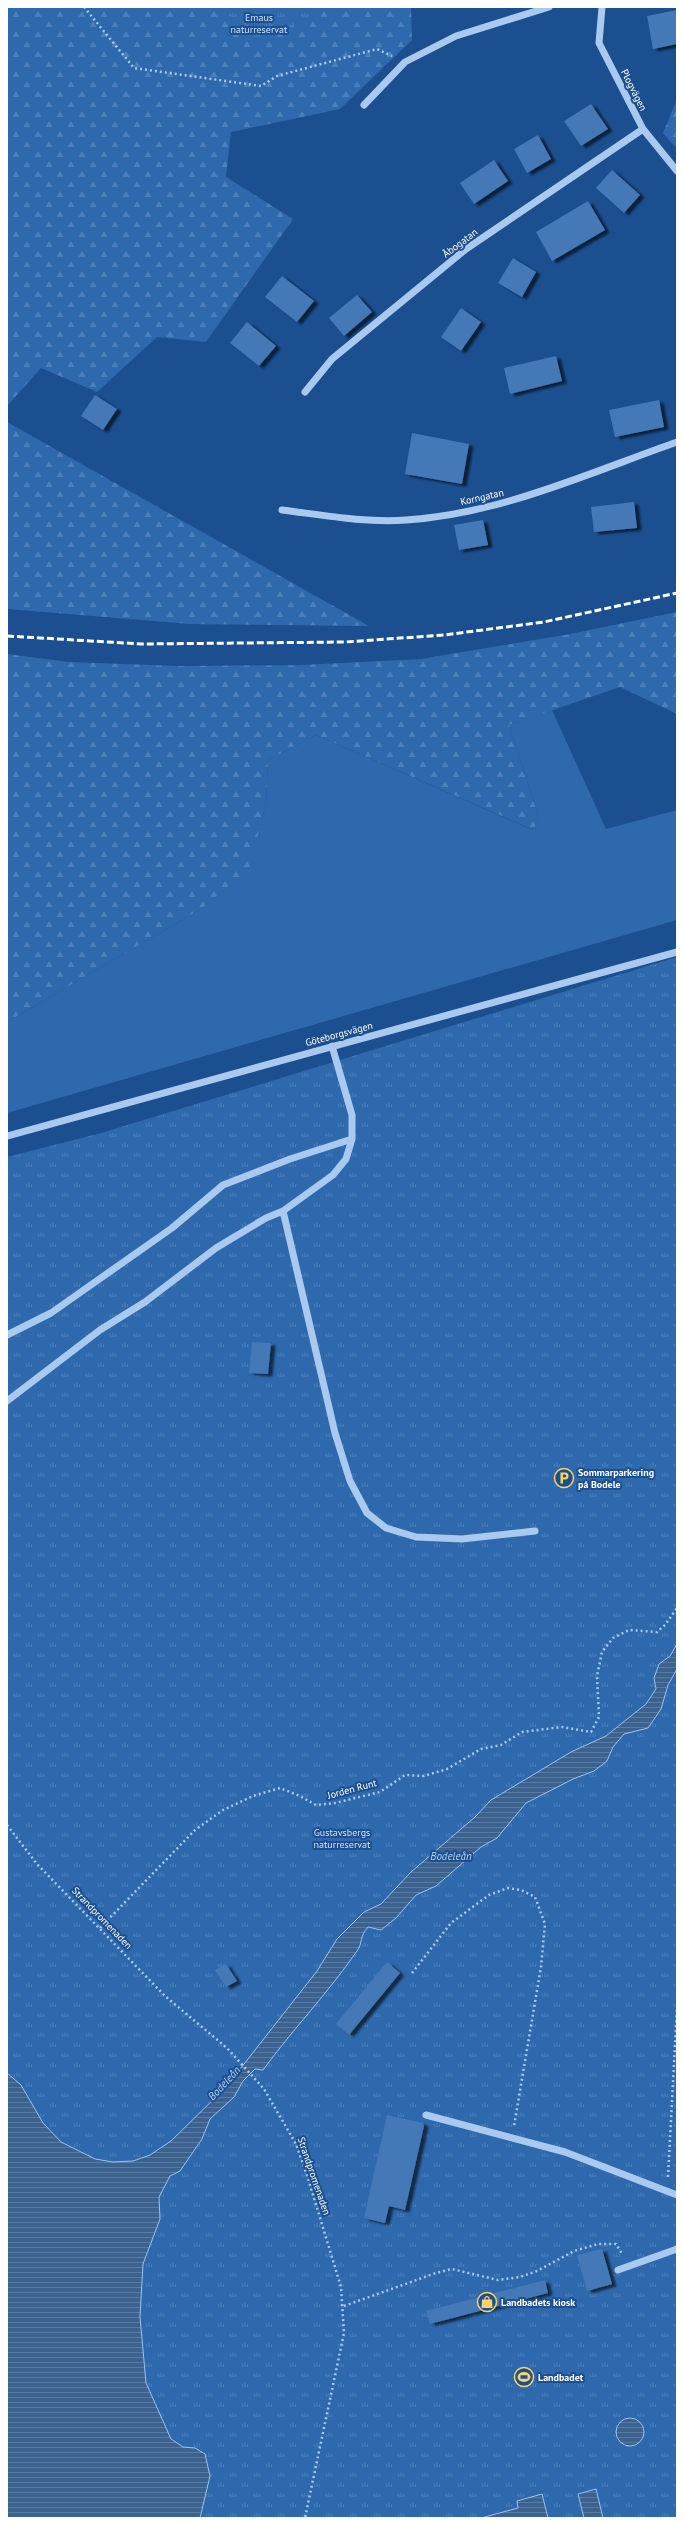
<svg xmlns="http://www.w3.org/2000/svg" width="684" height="2525" viewBox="0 0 684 2525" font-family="'PT Sans',sans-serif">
<defs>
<pattern id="forest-firs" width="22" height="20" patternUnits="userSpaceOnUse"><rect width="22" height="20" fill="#2e69ad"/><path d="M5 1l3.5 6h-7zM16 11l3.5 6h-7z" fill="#4d80b9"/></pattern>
<pattern id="park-tufts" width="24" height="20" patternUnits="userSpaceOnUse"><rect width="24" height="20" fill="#2e69ad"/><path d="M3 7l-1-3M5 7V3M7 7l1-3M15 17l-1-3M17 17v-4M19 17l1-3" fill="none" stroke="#4d80b9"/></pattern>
<pattern id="water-rules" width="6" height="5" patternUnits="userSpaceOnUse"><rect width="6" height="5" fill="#3c6290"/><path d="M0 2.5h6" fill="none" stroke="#597aa1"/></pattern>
<filter id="shadow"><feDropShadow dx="4.5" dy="2.5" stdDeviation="1" flood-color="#0009"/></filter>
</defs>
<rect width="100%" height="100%" fill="#1b4f8f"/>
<path fill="#2e69ad" d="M 552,710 L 606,829 L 677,810 L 677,920 L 7,1113 L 7,1022 L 201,909 L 248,870 L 266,804 L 268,760 L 316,735 L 533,830 L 538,815 L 509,725 Z"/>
<path fill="url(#forest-firs)" d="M 7,7 L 411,7 L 412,40 L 340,109 L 231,132 L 226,177 L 293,219 L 206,342 L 157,337 L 97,392 L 41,368 L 7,406 Z
M 677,99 L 677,149 L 663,133 Z
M 7,422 L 369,626 L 190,624 L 7,609 Z
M 677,612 L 677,714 L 620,687 L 509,725 L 538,815 L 534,830 L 316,735 L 268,760 L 266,804 L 249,870 L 201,909 L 7,1022 L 7,654 L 69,662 L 180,666 L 301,665 L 421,659 L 570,634 Z"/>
<path fill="url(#park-tufts)" d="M 214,7 L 330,7 L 331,8 L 255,42 Z
M 677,957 L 677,2518 L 7,2518 L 7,1157 L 101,1133 Z"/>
<path fill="url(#water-rules)" stroke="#9cc4f0" d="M 677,1644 L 677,1669 L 668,1685 L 661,1709 L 648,1728 L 624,1734 L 613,1747 L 607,1761 L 594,1771 L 573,1779 L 526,1803 L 497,1838 L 481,1847 L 436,1886 L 416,1895 L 396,1918 L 381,1930 L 368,1927 C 359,1937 363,1943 357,1951 C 328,1993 293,2029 263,2070 L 255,2069 L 243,2081 L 234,2097 L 210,2119 L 202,2139 L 180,2171 L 170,2176 L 159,2197 L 160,2219 L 143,2264 L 140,2317 L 146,2383 L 171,2439 L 183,2447 L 195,2448 L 205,2454 L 210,2476 L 200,2518 L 7,2518 L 7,2073 L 21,2085 L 43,2123 L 61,2142 L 95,2159 L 113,2162 L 133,2161 L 150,2155 L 171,2141 L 226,2087 L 317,1971 L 337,1939 L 364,1912 L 381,1904 L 411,1872 L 475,1817 L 491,1800 L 571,1752 L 606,1736 L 646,1704 L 656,1689 L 654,1678 L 659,1664 L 670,1656 Z
M616 2432a14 14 0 1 1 28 0a14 14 0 1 1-28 0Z
M 596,2489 L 603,2518 L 584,2518 L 578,2494 Z
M 542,2494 L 548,2518 L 481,2518 L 518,2508 L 517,2501 Z"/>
<path fill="#4478b7" filter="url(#shadow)" d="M 677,10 L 677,44 L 653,49 L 647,16 Z
M 591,104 L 608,129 L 581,146 L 564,121 Z
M 538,135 L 551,159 L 527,173 L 514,149 Z
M 494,160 L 508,181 L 474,204 L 460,183 Z
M 612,170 L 640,195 L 624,213 L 596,188 Z
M 588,201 L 605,230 L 552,261 L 536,232 Z
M 513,258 L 536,272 L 522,297 L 498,283 Z
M 282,276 L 314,301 L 297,322 L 265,297 Z
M 357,295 L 372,312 L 344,336 L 329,318 Z
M 461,308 L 481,322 L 461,351 L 441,337 Z
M 247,322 L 276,346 L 259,366 L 230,343 Z
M 556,356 L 562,381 L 510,394 L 504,368 Z
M 95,395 L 117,409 L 103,430 L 81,416 Z
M 659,400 L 664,427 L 615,437 L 609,410 Z
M 412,433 L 469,444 L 462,484 L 405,474 Z
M 634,502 L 637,528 L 594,532 L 591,507 Z
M 483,520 L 488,545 L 459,550 L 454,525 Z
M 252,1342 L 271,1343 L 268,1374 L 249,1373 Z
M 387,1962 L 400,1973 L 349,2035 L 336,2024 Z
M 226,1964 L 237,1981 L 226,1987 L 215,1970 Z
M 387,2115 L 423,2123 L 424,2126 L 405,2210 L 389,2206 L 385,2223 L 364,2218 Z
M 602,2249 L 612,2284 L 587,2291 L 577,2255 Z
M 545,2280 L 548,2293 L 430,2324 L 426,2311 Z"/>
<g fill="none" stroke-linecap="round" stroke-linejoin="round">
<path stroke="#a9c9ee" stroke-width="2.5" stroke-dasharray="2 3" stroke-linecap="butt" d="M 84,7 L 134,68 L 261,86 L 277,76 L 377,49 L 392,56
M 7,1825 L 37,1864 L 165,1996 L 227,2048 L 264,2089 L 296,2144 L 307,2175 L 341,2287 L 344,2333 L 305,2518
M 100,1928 L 195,1830 L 223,1810 L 253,1796 L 280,1788 L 300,1796 L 316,1805 L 335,1803 L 380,1792 L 405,1775 L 424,1776 L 447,1769 L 481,1749 L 501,1745 L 522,1732 L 562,1727 L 591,1732 L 599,1717 L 597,1676 L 602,1652 L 613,1638 L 629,1630 L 657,1632 L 665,1625 L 677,1608
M 412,1973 L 451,1923 L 489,1895 L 508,1888 L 521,1890 L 535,1897 L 545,1924 L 541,1967 L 514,2126
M 668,2177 L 677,2007
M 344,2306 L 436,2273 L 452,2269 L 498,2280 L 520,2277 L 537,2271 L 574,2251 L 598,2244 L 616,2244 L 622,2254"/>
<path stroke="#a9c9ee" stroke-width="7" d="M 602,7 L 599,43 L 643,129 L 677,171
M 364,105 L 405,62 L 456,36 L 549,7
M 305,392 L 332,359 L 466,249 L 643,129
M 282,510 C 322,515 365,523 406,520 C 500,514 589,473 677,442
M 7,1136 L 677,952
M 283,1211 L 335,1433 L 350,1481 L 367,1513 L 386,1528 L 416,1537 L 462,1539 L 535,1531
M 7,1335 L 51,1313 L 172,1228 L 223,1185 L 290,1159 L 352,1139
M 7,1401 L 100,1330 L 145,1302 L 216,1248 L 266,1218 L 283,1211 L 333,1175 L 346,1159 L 352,1139 L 352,1115 L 332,1046
M 426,2115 L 565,2152 L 677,2195
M 618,2270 L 677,2249"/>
<path stroke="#fff" stroke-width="3" stroke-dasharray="7 3" stroke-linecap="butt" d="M 7,636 L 142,644 L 345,642 L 444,635 L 544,622 L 677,593"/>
</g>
<defs>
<symbol id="parking-ring" viewBox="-11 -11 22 22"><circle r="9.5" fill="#1b4f8f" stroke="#ffd166" stroke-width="1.5"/><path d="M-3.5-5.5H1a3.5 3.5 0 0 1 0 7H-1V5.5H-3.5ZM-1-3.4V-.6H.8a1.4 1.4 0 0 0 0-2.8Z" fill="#ffd166"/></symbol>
<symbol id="shop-ring" viewBox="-11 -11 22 22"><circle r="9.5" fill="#1b4f8f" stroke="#ffd166" stroke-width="1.5"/><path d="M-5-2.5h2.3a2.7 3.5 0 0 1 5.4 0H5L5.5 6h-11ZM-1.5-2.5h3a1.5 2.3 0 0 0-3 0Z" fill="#ffd166"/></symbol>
<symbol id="stadium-ring" viewBox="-11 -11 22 22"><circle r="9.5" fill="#1b4f8f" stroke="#ffd166" stroke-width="1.5"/><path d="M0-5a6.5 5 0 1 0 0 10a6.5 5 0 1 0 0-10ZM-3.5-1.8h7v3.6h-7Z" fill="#ffd166"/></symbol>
</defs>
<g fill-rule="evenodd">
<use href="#parking-ring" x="553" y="1467" width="22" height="22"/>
<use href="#shop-ring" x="476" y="2291" width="22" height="22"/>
<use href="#stadium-ring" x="513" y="2366" width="22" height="22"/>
</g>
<g text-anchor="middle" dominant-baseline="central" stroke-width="4" stroke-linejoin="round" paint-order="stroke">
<g font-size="10" fill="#cfe3fa" stroke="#1b4f8f">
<text x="259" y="17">Emaus<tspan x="259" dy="12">naturreservat</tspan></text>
<text x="342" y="1832">Gustavsbergs<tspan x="342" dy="12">naturreservat</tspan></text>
</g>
<g font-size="10" fill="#fff" stroke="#1b4f8f">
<text transform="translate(634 90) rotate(63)">Plogvägen</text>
<text transform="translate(460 243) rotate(-37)">Åbogatan</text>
<text transform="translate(482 497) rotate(-13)">Korngatan</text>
<text transform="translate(339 1034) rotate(-15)">Göteborgsvägen</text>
<text transform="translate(352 1789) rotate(-15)">Jorden Runt</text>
<text transform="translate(102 1918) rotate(46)">Strandpromenaden</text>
<text transform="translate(314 2176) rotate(71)">Strandpromenaden</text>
</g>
<g font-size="10" font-weight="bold" fill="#fff" stroke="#1b4f8f" text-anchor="start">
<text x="578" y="1472">Sommarparkering<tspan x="578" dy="12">på Bodele</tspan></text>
<text x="501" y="2302">Landbadets kiosk</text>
<text x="538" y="2377">Landbadet</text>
</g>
<g font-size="11" font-style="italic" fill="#b5d3f5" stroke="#1b4f8f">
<text x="451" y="1856">Bodeleån</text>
<text transform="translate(224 2083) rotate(-47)">Bodeleån</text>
</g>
</g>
<rect width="684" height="2525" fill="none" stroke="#ffffff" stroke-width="16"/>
</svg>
